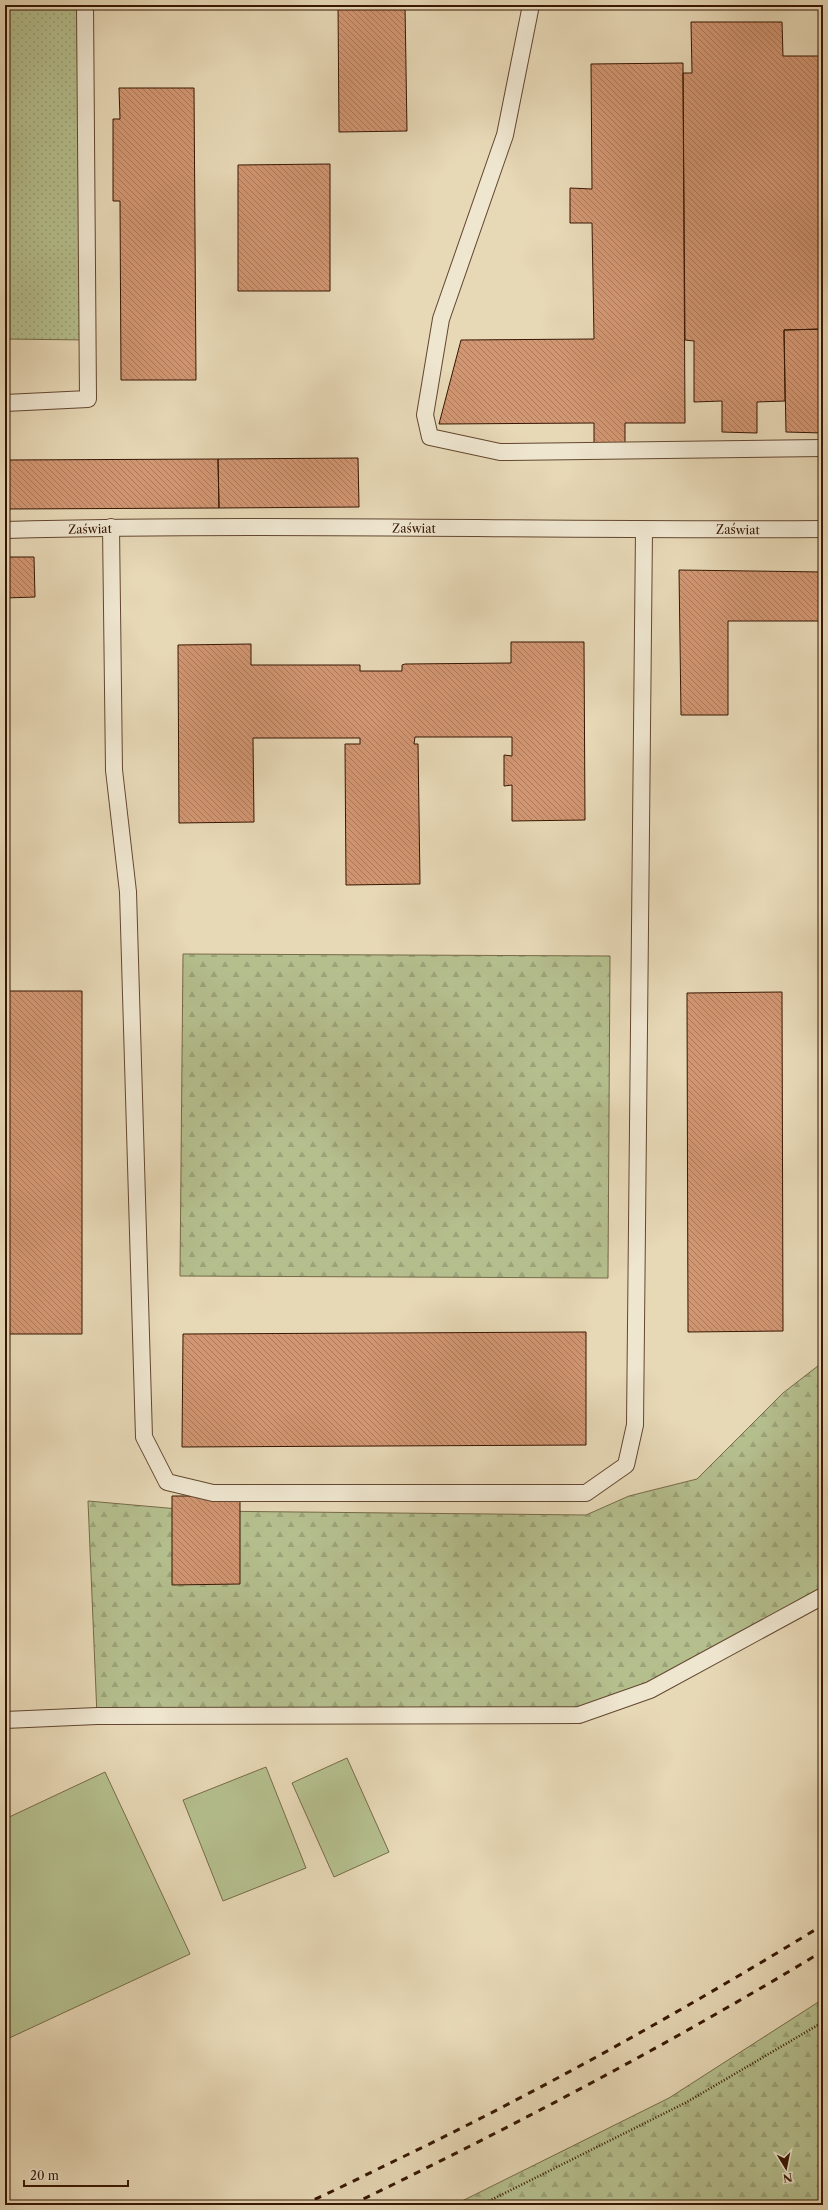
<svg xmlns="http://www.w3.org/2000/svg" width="828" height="2210" viewBox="0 0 828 2210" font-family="'Libre Caslon Text',serif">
<defs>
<pattern id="grass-dots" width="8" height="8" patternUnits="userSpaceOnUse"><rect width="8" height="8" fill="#b5bf8e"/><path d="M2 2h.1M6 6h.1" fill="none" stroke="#9ca379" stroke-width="1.8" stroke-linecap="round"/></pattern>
<pattern id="forest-firs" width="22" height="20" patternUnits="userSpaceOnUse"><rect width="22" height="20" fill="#b5bf8e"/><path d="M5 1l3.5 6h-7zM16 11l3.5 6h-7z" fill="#9ca379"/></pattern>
<pattern id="building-back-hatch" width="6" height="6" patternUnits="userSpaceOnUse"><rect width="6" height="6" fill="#d19672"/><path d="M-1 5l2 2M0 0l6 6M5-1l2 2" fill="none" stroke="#aa795b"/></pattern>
</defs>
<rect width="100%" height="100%" fill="#e7d8b6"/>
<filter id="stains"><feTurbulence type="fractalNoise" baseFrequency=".005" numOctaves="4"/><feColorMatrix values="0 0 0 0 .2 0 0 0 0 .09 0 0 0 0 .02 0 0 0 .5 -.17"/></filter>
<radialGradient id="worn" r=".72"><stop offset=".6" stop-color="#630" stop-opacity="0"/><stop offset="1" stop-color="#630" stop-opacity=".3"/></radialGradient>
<path fill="url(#grass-dots)" stroke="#766b48" d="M 5,5 L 85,5 L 88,340 L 5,339 Z"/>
<path fill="url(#forest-firs)" stroke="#766b48" d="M 183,954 L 610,956 L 608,1278 L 180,1276 Z
M 823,1362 L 823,1596 L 650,1690 L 579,1715 L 97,1716 L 88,1501 L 201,1511 L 586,1515 L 629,1496 L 697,1479 L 783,1393 Z
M 823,1999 L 823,2205 L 454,2205 L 669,2098 Z"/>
<path fill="#b5bf8e" stroke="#766b48" d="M 347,1758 L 389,1852 L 334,1877 L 292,1783 Z
M 266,1767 L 306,1868 L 223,1901 L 183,1800 Z
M 105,1772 L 190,1954 L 5,2040 L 5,1819 Z"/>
<path fill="url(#building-back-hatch)" stroke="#371703" d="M 338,5 L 405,5 L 407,131 L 339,132 Z
M 691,22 L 782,22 L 783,56 L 823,56 L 823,329 L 784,330 L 785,401 L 757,402 L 757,433 L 722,432 L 722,401 L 694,402 L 694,341 L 685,340 L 683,73 L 692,73 Z
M 683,63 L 685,423 L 625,423 L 625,445 L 594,445 L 594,423 L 439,424 L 461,340 L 594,339 L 592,223 L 570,223 L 570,188 L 592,189 L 591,64 Z
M 119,88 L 194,88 L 196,380 L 121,380 L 120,201 L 113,201 L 113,119 L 120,119 Z
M 330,164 L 330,291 L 238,291 L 238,165 Z
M 823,329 L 823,433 L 786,432 L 784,330 Z
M 358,458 L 359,507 L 219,508 L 218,459 Z
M 218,459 L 219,508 L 5,509 L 5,460 Z
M 5,557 L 34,557 L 35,597 L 5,598 Z
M 679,570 L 823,572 L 823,621 L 728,621 L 728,715 L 681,715 Z
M 511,642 L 584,642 L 585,820 L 512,821 L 512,785 L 504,786 L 504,755 L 512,756 L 512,737 L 415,737 L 414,744 L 418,744 L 420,884 L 346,885 L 345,744 L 360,744 L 360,738 L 253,738 L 254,822 L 179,823 L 178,645 L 251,644 L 251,665 L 360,665 L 360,671 L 402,671 L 402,665 L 405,664 L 511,663 Z
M 5,991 L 82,991 L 82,1334 L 5,1334 Z
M 782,992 L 783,1331 L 688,1332 L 687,993 Z
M 586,1332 L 586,1445 L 182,1447 L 183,1334 Z
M 172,1496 L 240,1496 L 240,1584 L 172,1585 Z"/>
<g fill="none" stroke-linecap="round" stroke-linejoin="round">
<defs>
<g id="lane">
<path d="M 531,5 L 505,135 L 441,319 L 425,415 L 430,437 L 500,452 L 823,448"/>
<path d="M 5,403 L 88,399 L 85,5"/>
<path d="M 111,527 L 114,770 L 128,892 L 144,1437 L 167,1482 L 213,1493 L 586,1493 L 626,1465 L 635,1425 L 644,530"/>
<path id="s1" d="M 5,530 C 277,523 550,531 823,529"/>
<path d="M 5,1720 L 97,1716 L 579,1715 L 650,1690 L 823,1596"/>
</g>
</defs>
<use href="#lane" stroke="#634730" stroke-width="18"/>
<path stroke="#371703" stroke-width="2.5" stroke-dasharray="1 2" stroke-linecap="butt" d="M 481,2205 L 687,2102 L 823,2022"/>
<use href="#lane" stroke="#efe6d0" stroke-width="16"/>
<path stroke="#371703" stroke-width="3" stroke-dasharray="7 7" stroke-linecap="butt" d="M 302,2205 C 339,2189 375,2170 411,2153 C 553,2084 689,2007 823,1925
M 351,2205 C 512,2127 670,2044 823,1951"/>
</g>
<g text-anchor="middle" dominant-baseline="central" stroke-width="3" stroke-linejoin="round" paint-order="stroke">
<g font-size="12" fill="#371703" stroke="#efe6d0">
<text stroke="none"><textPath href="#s1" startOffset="85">Zaświat</textPath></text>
<text stroke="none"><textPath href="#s1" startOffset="409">Zaświat</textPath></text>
<text stroke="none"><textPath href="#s1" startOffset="733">Zaświat</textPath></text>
</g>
</g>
<rect width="828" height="2210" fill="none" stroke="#e7d8b6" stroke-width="20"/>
<rect x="6" y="6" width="816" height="2198" fill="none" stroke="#371703" stroke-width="2"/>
<rect x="10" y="10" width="808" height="2190" fill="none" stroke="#371703"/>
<g transform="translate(786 2168) rotate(170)" stroke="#efe6d0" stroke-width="3" paint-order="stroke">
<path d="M0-3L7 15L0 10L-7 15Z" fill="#371703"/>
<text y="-6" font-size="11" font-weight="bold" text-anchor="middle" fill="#371703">N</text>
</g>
<path d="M24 2180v6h104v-6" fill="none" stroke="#371703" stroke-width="2"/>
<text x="30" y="2180" font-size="12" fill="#371703" stroke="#efe6d0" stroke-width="3" paint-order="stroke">20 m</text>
<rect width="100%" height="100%" filter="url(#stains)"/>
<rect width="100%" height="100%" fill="url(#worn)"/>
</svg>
